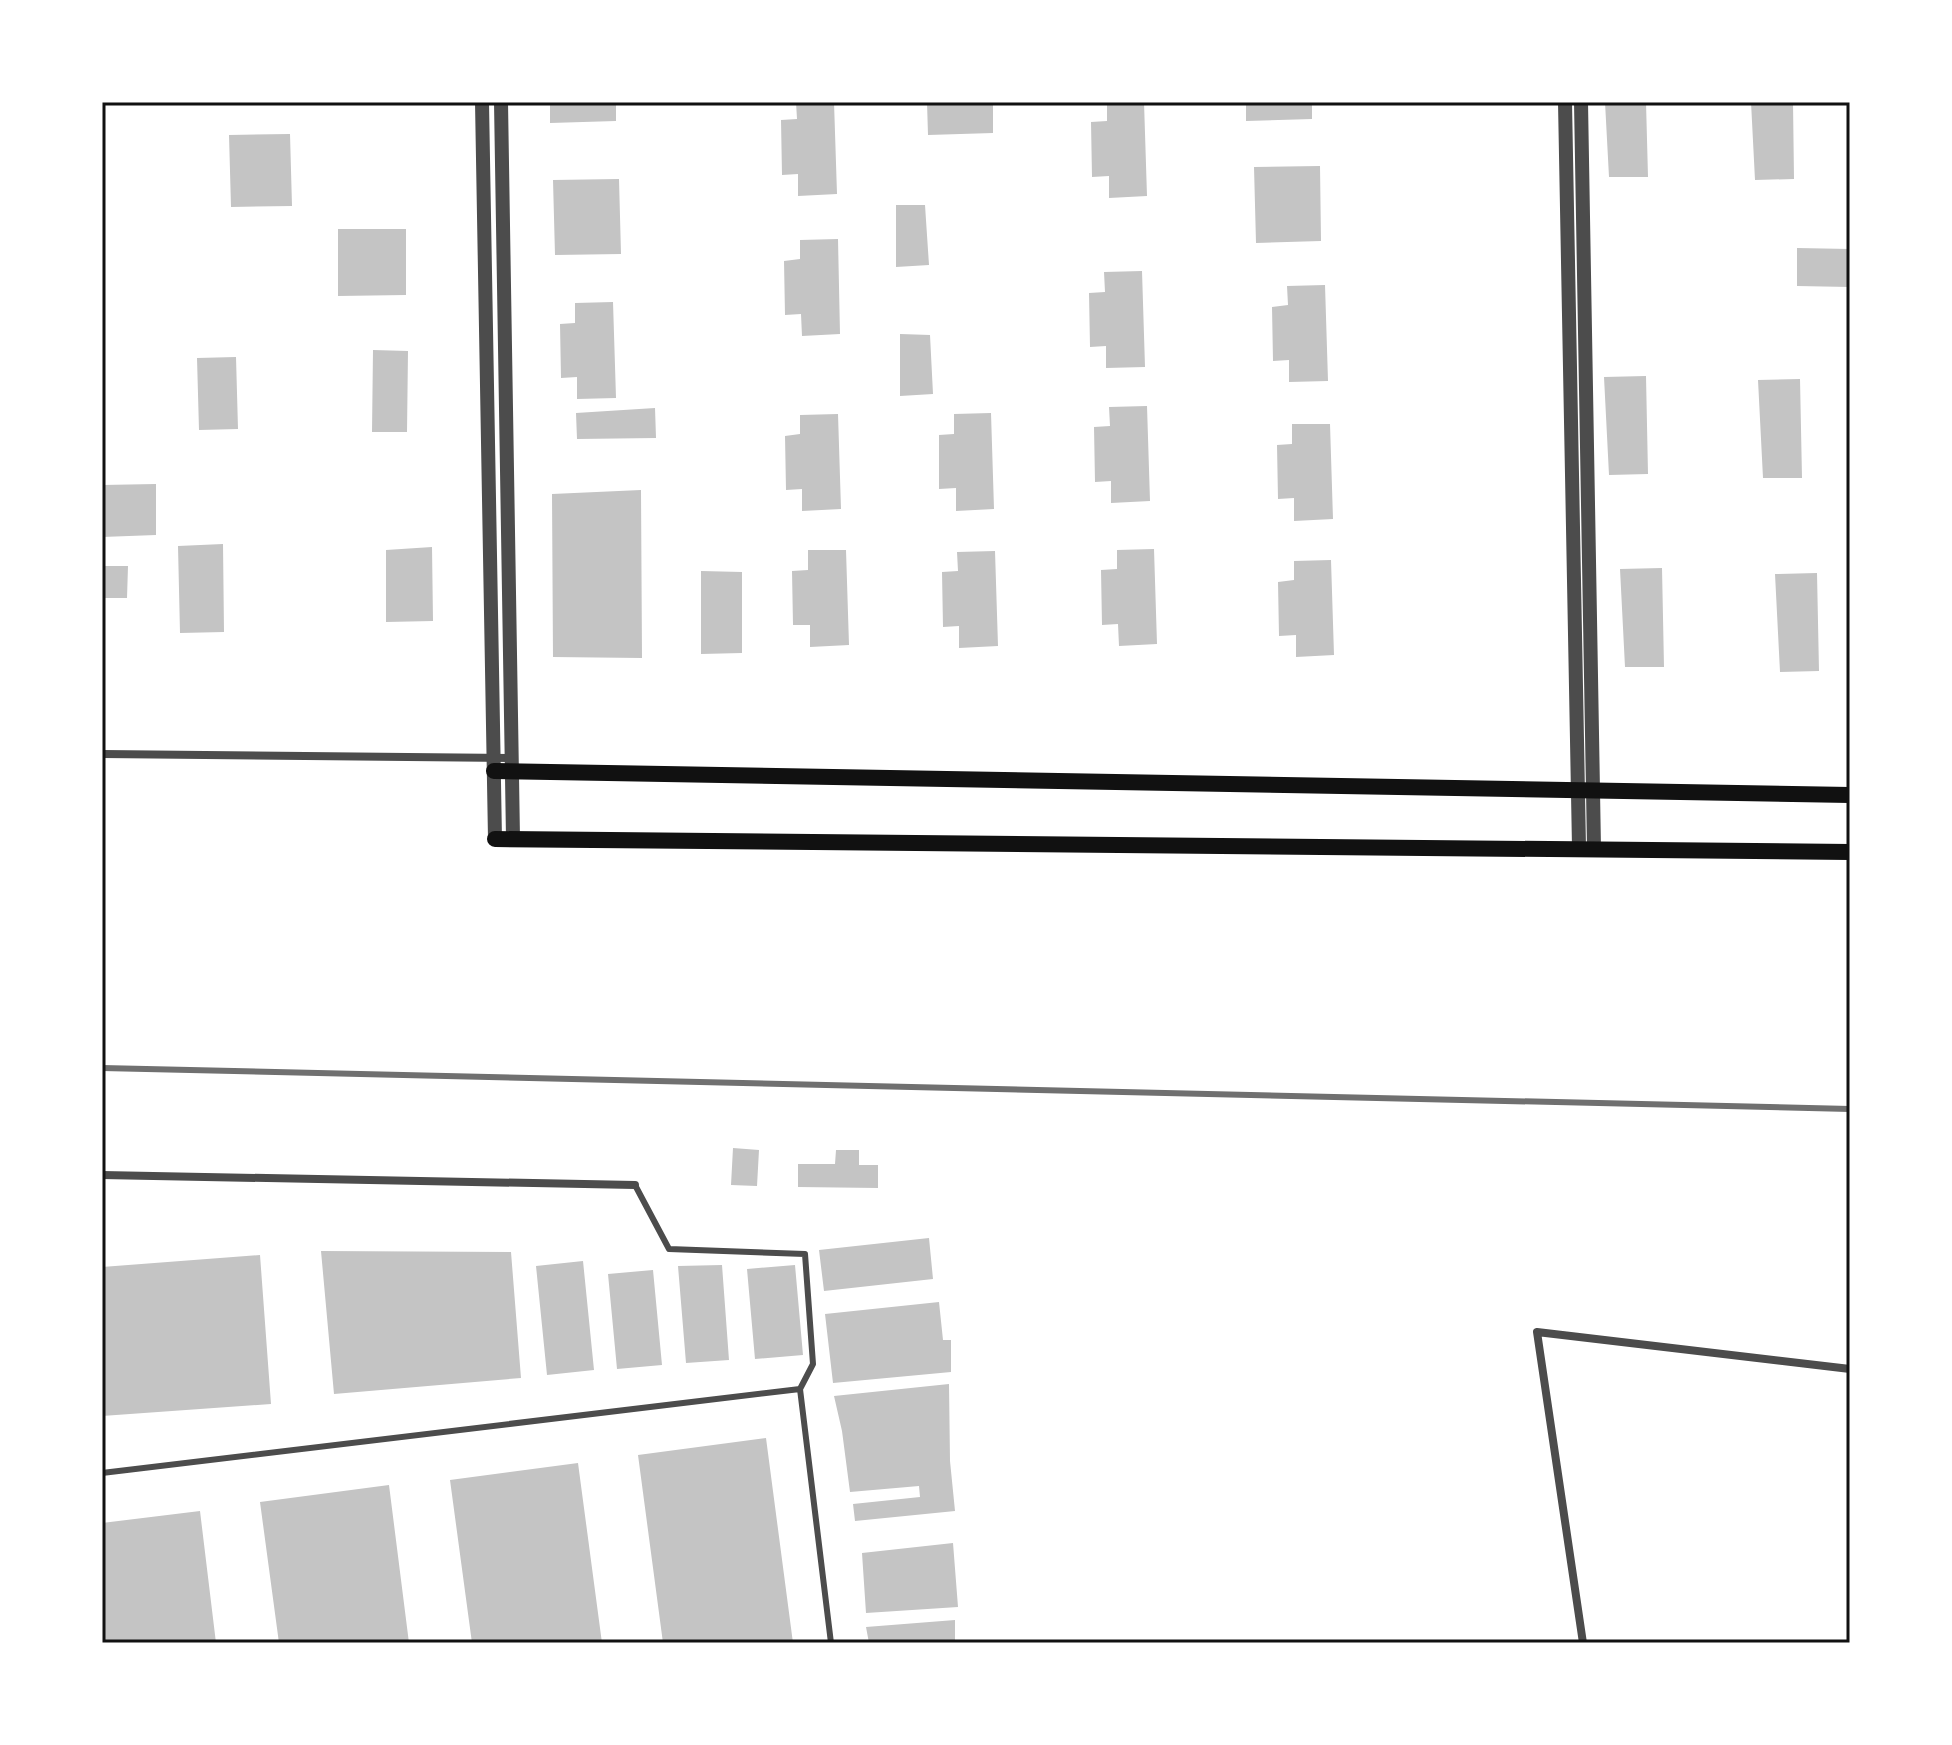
<svg xmlns="http://www.w3.org/2000/svg" width="1952" height="1745" viewBox="0 0 1952 1745" font-family="'Public Sans',sans-serif">
<rect width="100%" height="100%" fill="#fff"/>
<path fill="#c4c4c4" d="M 550,102 L 616,102 L 616,121 L 550,123 Z
M 796,102 L 834,102 L 837,194 L 798,196 L 798,174 L 782,175 L 781,120 L 797,119 Z
M 927,102 L 993,102 L 993,133 L 928,135 Z
M 1107,102 L 1144,102 L 1147,196 L 1109,198 L 1109,176 L 1092,177 L 1091,122 L 1107,121 Z
M 1246,102 L 1312,102 L 1312,119 L 1246,121 Z
M 1605,102 L 1646,102 L 1648,177 L 1609,177 Z
M 1751,102 L 1793,102 L 1794,179 L 1755,180 Z
M 290,134 L 292,206 L 231,207 L 229,135 Z
M 1320,166 L 1321,241 L 1256,243 L 1254,167 Z
M 619,179 L 621,254 L 555,255 L 553,180 Z
M 896,205 L 925,205 L 929,265 L 896,267 Z
M 338,229 L 406,229 L 406,295 L 338,296 Z
M 838,239 L 840,334 L 802,336 L 801,314 L 785,315 L 784,261 L 800,259 L 800,240 Z
M 1797,248 L 1850,249 L 1850,287 L 1797,286 Z
M 1142,271 L 1145,367 L 1106,368 L 1106,346 L 1090,347 L 1089,293 L 1105,292 L 1104,272 Z
M 1325,285 L 1328,381 L 1289,382 L 1289,360 L 1273,361 L 1272,307 L 1288,305 L 1287,286 Z
M 613,302 L 616,398 L 577,399 L 577,377 L 561,378 L 560,324 L 575,323 L 575,303 Z
M 900,334 L 930,335 L 933,394 L 900,396 Z
M 373,350 L 408,351 L 407,432 L 372,432 Z
M 236,357 L 238,429 L 199,430 L 197,358 Z
M 1646,376 L 1648,474 L 1609,475 L 1604,377 Z
M 1800,379 L 1802,478 L 1763,478 L 1758,380 Z
M 1147,406 L 1150,501 L 1111,503 L 1111,481 L 1095,482 L 1094,427 L 1110,426 L 1109,407 Z
M 655,408 L 656,438 L 577,439 L 576,413 Z
M 991,413 L 994,509 L 956,511 L 956,488 L 939,489 L 939,435 L 954,434 L 954,414 Z
M 838,414 L 841,509 L 802,511 L 802,489 L 786,490 L 785,436 L 800,434 L 800,415 Z
M 1292,424 L 1330,424 L 1333,519 L 1294,521 L 1294,498 L 1278,499 L 1277,445 L 1292,444 Z
M 156,484 L 156,535 L 102,537 L 102,485 Z
M 641,490 L 642,658 L 553,657 L 552,494 Z
M 223,544 L 224,632 L 180,633 L 178,546 Z
M 432,547 L 433,621 L 386,622 L 386,550 Z
M 1154,549 L 1157,644 L 1119,646 L 1118,624 L 1102,625 L 1101,570 L 1117,569 L 1117,550 Z
M 808,550 L 846,550 L 849,645 L 810,647 L 810,625 L 793,625 L 792,571 L 808,570 Z
M 995,551 L 998,646 L 959,648 L 959,626 L 943,627 L 942,572 L 958,571 L 957,552 Z
M 1331,560 L 1334,655 L 1296,657 L 1296,635 L 1279,636 L 1278,582 L 1294,580 L 1294,561 Z
M 102,566 L 128,566 L 127,598 L 102,598 Z
M 1662,568 L 1664,667 L 1625,667 L 1620,569 Z
M 701,571 L 742,572 L 742,653 L 701,654 Z
M 1817,573 L 1819,671 L 1780,672 L 1775,574 Z
M 733,1148 L 759,1150 L 757,1186 L 731,1185 Z
M 836,1150 L 859,1150 L 859,1165 L 878,1165 L 878,1188 L 798,1187 L 798,1164 L 835,1164 Z
M 929,1238 L 933,1279 L 824,1291 L 819,1250 Z
M 321,1251 L 511,1252 L 521,1378 L 334,1394 Z
M 260,1255 L 271,1404 L 102,1416 L 102,1267 Z
M 583,1261 L 594,1370 L 547,1375 L 536,1266 Z
M 722,1265 L 729,1360 L 686,1363 L 678,1266 Z
M 795,1265 L 803,1355 L 755,1359 L 747,1269 Z
M 653,1270 L 662,1365 L 617,1369 L 608,1274 Z
M 939,1302 L 943,1340 L 951,1340 L 951,1372 L 833,1383 L 825,1314 Z
M 949,1384 L 950,1461 L 955,1511 L 855,1521 L 853,1504 L 920,1497 L 919,1486 L 850,1492 L 842,1431 L 834,1396 Z
M 766,1438 L 793,1643 L 663,1643 L 638,1455 Z
M 578,1463 L 602,1643 L 472,1643 L 450,1480 Z
M 389,1485 L 409,1643 L 279,1643 L 260,1502 Z
M 200,1511 L 216,1643 L 102,1643 L 102,1523 Z
M 953,1543 L 958,1607 L 866,1613 L 862,1553 Z
M 955,1620 L 955,1643 L 869,1643 L 866,1627 Z"/>
<g fill="none" stroke-linecap="round" stroke-linejoin="round">
<path stroke="#4c4c4c" stroke-width="6" d="M 635,1185 L 669,1249 L 805,1254 L 813,1364 L 800,1389 L 831,1643
M 102,1473 L 800,1389"/>
<path stroke="#4c4c4c" stroke-width="8" d="M 102,754 L 511,758
M 102,1175 L 635,1185
M 1583,1643 L 1537,1332 L 1850,1369"/>
<path stroke="#4c4c4c" stroke-width="14" d="M 482,102 L 495,839
M 501,102 L 513,838
M 1565,102 L 1579,847
M 1581,102 L 1594,848"/>
<path stroke="#111" stroke-width="16" d="M 494,771 L 1850,795
M 495,839 L 1850,852"/>
<path stroke="#707070" stroke-width="6" d="M 102,1068 L 1850,1109"/>
</g>
<rect width="1952" height="1745" fill="none" stroke="#ffffff" stroke-width="208"/>
<rect x="104" y="104" width="1744" height="1537" fill="none" stroke="#111" stroke-width="3"/>
</svg>
